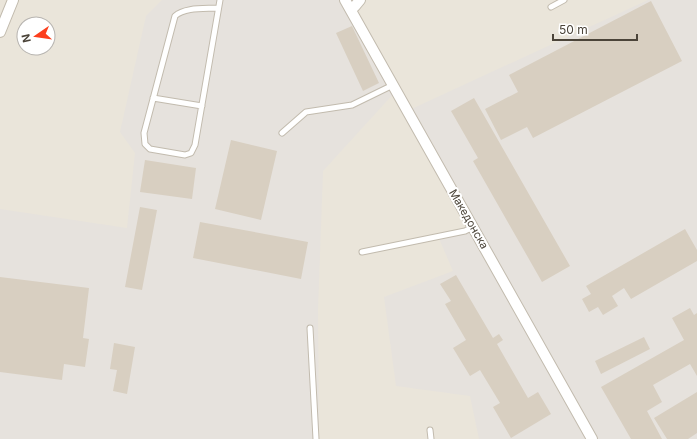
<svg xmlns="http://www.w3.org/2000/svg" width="697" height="439" viewBox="0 0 697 439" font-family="Inter,sans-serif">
<rect width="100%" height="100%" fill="#f6f3ec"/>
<path fill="#eae5da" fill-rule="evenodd" d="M 0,0 L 697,0 L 697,439 L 0,439 ZM 24,24 L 48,24 L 48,48 L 24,48 Z"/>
<path fill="#e6e2dd" d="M 162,0 L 345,0 L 396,91 L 323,171 L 318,310 L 319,439 L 0,439 L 0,209 L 127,228 L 135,153 L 120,132 L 146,16 Z
M 648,0 L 697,0 L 697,439 L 479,439 L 470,396 L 396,386 L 384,297 L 453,271 L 438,236 L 473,227 L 407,111 Z"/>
<path fill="#d8cfc1" d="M 651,1 L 682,61 L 533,138 L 527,127 L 501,140 L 485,109 L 518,92 L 509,75 Z
M 352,26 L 379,83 L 363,91 L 336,33 Z
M 474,98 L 570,266 L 542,282 L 473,161 L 478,158 L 451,111 Z
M 231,140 L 277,151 L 261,220 L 215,209 Z
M 145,160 L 196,168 L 192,199 L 140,192 Z
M 140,207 L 157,210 L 142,290 L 125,287 Z
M 200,222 L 308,242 L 301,279 L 193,258 Z
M 685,229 L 697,250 L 697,261 L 631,299 L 624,288 L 612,296 L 618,306 L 603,315 L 598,307 L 589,312 L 582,299 L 591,294 L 586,286 Z
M 456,275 L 493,338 L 499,334 L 503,340 L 497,344 L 528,398 L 538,392 L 551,414 L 511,438 L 493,407 L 500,403 L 480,370 L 470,376 L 453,348 L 466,340 L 445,304 L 451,301 L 440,284 Z
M 0,277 L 89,288 L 83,338 L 89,339 L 85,367 L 64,364 L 62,380 L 0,372 Z
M 690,308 L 694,315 L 697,313 L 697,376 L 690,364 L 653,385 L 662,402 L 647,411 L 662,439 L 631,439 L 601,387 L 684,340 L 672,318 Z
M 644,337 L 650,349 L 601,374 L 595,361 Z
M 114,343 L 135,347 L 127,394 L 113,391 L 117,370 L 110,369 Z
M 697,392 L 697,433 L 688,439 L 667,439 L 654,418 Z"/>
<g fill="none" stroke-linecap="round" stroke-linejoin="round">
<defs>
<path id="lane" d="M 551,7 L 564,0
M 218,8 C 205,9 185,7 175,16 L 144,133 L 145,144 L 150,149 L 185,155 L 191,153 L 195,145 L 220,0
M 153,98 L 202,106
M 282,133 L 306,112 L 352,105 L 393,85
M 362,252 L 465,231 L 473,227
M 310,328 L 316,439
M 430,430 L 431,439"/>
<path id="street" d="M 345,0 L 592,439
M 351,10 L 355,6 L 360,0
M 0,32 L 13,0"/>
</defs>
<use href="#lane" stroke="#c2bbae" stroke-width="7"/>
<use href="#street" stroke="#c2bbae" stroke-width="12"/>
<use href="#lane" stroke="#fff" stroke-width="5"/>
<use href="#street" stroke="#fff" stroke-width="10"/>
</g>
<g text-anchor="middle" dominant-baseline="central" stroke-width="4" stroke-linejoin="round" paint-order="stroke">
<g font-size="11" fill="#4b4439" stroke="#fff">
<text transform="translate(469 219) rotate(60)">Македонска</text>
</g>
</g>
<g transform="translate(36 36) rotate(257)"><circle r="19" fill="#ffffff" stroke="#b7b4b0"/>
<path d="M0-3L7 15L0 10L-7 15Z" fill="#fc3f1d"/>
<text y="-6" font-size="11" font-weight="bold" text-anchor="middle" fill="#4b4439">N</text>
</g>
<path d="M553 34v6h84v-6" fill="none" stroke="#4b4439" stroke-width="2"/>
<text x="559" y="34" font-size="12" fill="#4b4439" stroke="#ffffff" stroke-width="3" paint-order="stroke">50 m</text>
</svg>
